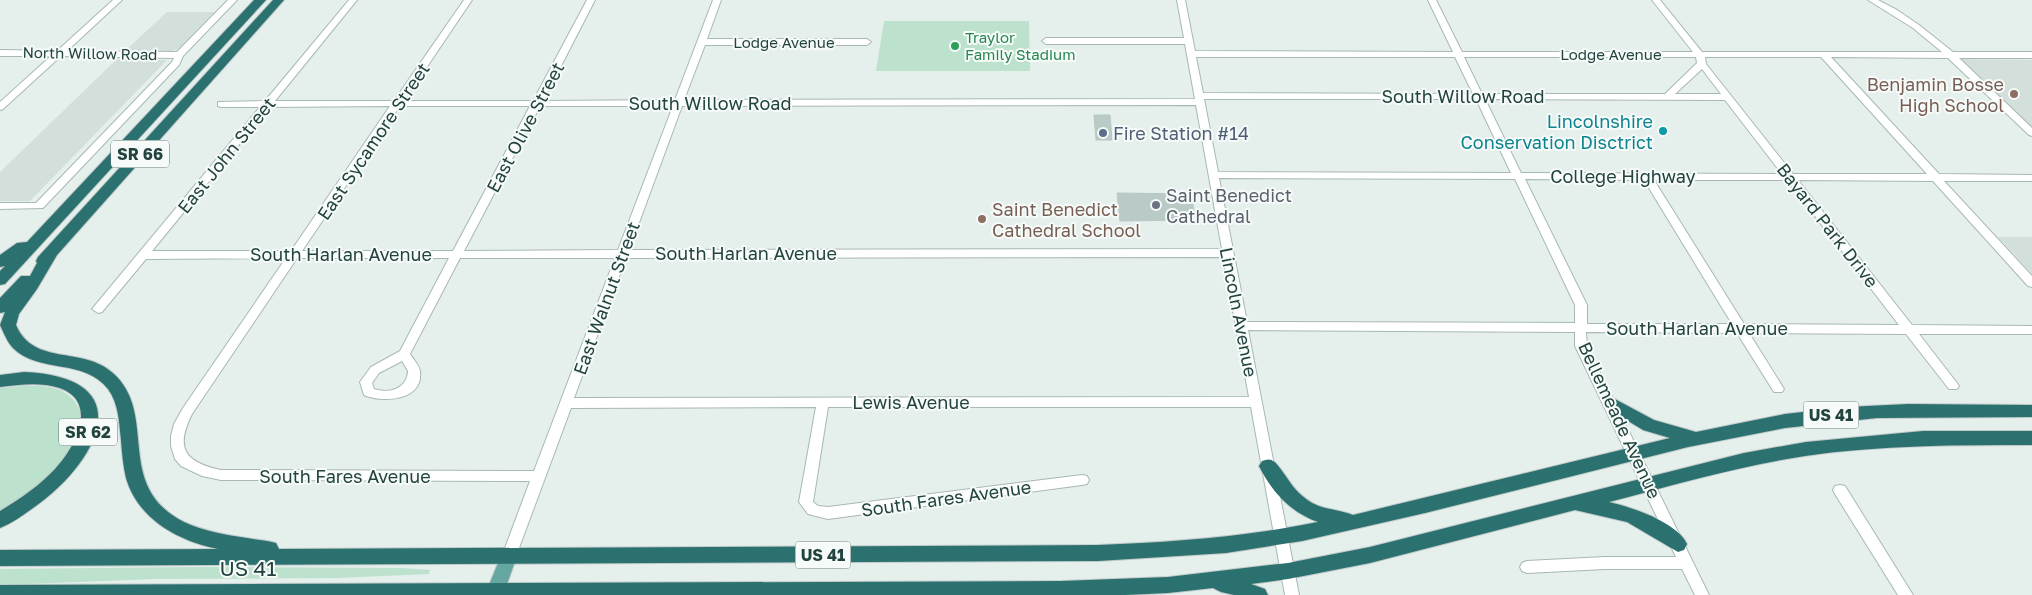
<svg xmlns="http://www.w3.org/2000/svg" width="2032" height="595" viewBox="0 0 2032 595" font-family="'Golos Text',sans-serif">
<rect width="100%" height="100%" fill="#e5efec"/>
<path fill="#d3dfdb" d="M 167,12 L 215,12 L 179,49 L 172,51 L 126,50 Z
M 117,59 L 167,60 L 30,201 L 0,201 L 0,172 Z
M 1958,59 L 2032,60 L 2032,128 Z
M 1998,237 L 2032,237 L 2032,274 Z"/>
<path fill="#bce1cd" d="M 884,21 L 1029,21 L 1030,71 L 876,71 Z
M 22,386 C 34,386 46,385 57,389 C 94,403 82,442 60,465 C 42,484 22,498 0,513 L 0,388 Z
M 202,567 L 402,568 L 430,570 L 429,574 L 337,578 L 155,579 L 0,585 L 0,569 Z"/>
<path fill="#bacac6" stroke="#b6c9c5" d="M 1094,115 L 1110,115 L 1112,140 L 1096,140 Z
M 1117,193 L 1191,194 L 1195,216 L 1191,216 L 1191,220 L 1120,221 Z"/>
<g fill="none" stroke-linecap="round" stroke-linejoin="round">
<defs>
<path id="minor" d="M 113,0 L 122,0 L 67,51 L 177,52 L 228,0 L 237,0 L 183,56 L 179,65 L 43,208 L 0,209 L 0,203 L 36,203 L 172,62 L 174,58 L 61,56 L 3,109 L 0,110 L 0,102 L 51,56 L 0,56 L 0,50 L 57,51 Z
M 349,0 L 357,0 L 275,101 L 394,101 L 464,0 L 472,0 L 404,101 L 533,101 L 587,0 L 595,0 L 543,101 L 675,100 L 713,0 L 721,0 L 707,39 L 867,39 L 871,42 L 867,45 L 705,45 L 684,100 L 1195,99 L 1185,44 L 1046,44 L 1042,41 L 1046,38 L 1184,38 L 1177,0 L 1185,0 L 1195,51 L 1453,52 L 1428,0 L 1436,0 L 1462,52 L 1693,52 L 1652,0 L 1660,0 L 1702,52 L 1942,52 L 1913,28 L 1868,0 L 1878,0 L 1897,10 L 1919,25 L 1953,52 L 2032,52 L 2032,58 L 1959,58 L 2032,128 L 2032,136 L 2029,135 L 1948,58 L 1831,57 L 1939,174 L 2032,175 L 2032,181 L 1944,181 L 2032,276 L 2032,287 L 2028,286 L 1933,181 L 1798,180 L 1912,325 L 2032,326 L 2032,334 L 1919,334 L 1957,383 L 1959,386 L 1957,389 L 1949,389 L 1906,334 L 1749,333 L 1784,389 L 1782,392 L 1774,392 L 1737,333 L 1586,332 L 1587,346 L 1709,595 L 1695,595 L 1682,569 L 1605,569 L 1527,573 L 1522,571 L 1520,567 L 1522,563 L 1527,561 L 1605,557 L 1676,557 L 1575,346 L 1575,332 L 1248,330 L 1299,595 L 1285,595 L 1251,407 L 828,407 L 813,502 L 818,506 L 828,507 L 1082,475 L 1087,476 L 1089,480 L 1087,484 L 1082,485 L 828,519 L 808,514 L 799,502 L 816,407 L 571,408 L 516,556 L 514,560 L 509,562 L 504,560 L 502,556 L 530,481 L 221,480 L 202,476 L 181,466 L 175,459 L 171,446 L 171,436 L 174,424 L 183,408 L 286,258 L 146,259 L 102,312 L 98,313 L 92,309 L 260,107 L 221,107 L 218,106 L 218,102 L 265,101 ZM 1196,57 L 1455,57 L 1473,94 L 1203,93 ZM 1464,57 L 1696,57 L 1697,63 L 1665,94 L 1482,94 ZM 1705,57 L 1821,57 L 1927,174 L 1793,174 L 1706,64 ZM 1702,69 L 1721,94 L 1675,94 ZM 1204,99 L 1476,99 L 1511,173 L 1218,172 ZM 1485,99 L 1725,100 L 1782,174 L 1521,173 ZM 1196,105 L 1222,249 L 629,250 L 682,106 ZM 390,106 L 291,251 L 152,251 L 270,107 ZM 400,106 L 530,106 L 453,251 L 302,251 ZM 540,106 L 673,106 L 618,250 L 464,251 ZM 1219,178 L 1515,179 L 1575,305 L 1575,323 L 1247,322 ZM 1525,179 L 1644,180 L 1732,324 L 1587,324 L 1587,305 ZM 1654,180 L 1787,180 L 1899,325 L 1744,324 ZM 1223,257 L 1249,397 L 574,398 L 626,258 ZM 297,258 L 449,258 L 400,351 L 371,367 L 360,382 L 364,395 C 382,403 424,401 420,371 C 419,365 413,359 410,354 L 460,258 L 615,258 L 534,471 L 221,470 C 184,462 175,448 192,414 ZM 402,361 L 408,371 C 407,389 389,394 374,389 L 372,383 L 379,373 Z
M 1840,485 L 1845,486 L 1913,595 L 1898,595 L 1835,494 L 1833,490 L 1835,486 Z"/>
<path id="major" d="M 509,549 L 515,551 L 517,556 L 503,595 L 485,595 L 503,551 Z"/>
<path id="highway" d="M 254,0 L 266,0 L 5,284 L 0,285 L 0,271 L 5,266 L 0,267 L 0,255 L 17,243 L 27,242 Z
M 273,0 L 284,0 L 57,255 L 37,289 L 19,314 L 16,325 C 34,367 83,345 114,374 C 159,416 113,486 184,522 C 204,531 225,535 247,538 C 257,540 267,540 276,543 L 279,549 L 1098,545 C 1172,542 1245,537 1318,522 C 1290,512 1272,492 1259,466 L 1262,461 C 1266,460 1269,458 1273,461 C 1279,464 1290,484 1297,491 C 1318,512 1329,506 1353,515 L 1670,438 L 1643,430 L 1605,407 L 1603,403 L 1605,399 L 1611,397 L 1654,420 L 1696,432 L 1785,414 L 1847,407 L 1908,404 L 2032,405 L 2032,417 L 1877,418 L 1785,428 L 1688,447 L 1425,513 L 1302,541 L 1226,553 L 1098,561 L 0,566 L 0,550 L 218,549 C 178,541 138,519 126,478 C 123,466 122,453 121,440 C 119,423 119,404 108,389 C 84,358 39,374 13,348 C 7,342 4,333 0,325 L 5,312 L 0,313 L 0,298 L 21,276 L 30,276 L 37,263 L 36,261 L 38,257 Z
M 24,372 C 143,377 98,463 33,508 C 22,516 12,523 0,528 L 0,511 C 20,499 39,486 55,469 C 81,441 101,392 46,385 C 31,383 15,385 0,387 L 0,375 Z
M 1923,431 L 2032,431 L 2032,445 C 1956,445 1880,445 1805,456 C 1738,466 1674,485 1609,502 C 1631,507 1677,522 1687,544 L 1684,550 L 1678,552 L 1627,522 L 1575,510 L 1370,563 L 1288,579 L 1251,584 L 1265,589 L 1268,595 L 1234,595 L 1221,592 L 1213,588 L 1168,593 L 1125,595 L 0,595 L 0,585 L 1061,581 L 1168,577 L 1288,563 L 1370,547 L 1744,453 L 1806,442 Z"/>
</defs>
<use href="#minor" stroke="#a7b8b5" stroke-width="2"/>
<use href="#major" stroke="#c1cac9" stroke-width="2"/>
<use href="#highway" stroke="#c1cac9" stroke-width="2"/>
<use href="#minor" fill="#fff" fill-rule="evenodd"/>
<use href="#major" fill="#66a7a2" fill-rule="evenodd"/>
<use href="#highway" fill="#2b716f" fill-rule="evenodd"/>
</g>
<circle fill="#2e9e5b" stroke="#f6fbf9" stroke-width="2" cx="955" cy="46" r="5"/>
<g fill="#8d6e63" stroke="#f6fbf9" stroke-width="2">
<circle cx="2014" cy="94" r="5"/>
<circle cx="982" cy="219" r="5"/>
</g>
<circle fill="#0f9aa8" stroke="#f6fbf9" stroke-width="2" cx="1663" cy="131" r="5"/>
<circle fill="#5c6f8a" stroke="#f6fbf9" stroke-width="2" cx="1103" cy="133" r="5"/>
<circle fill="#6b7280" stroke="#f6fbf9" stroke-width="2" cx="1156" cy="205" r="5"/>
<g text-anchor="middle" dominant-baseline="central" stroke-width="4" stroke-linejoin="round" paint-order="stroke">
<g font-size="15" fill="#27864d" stroke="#f6fbf9" text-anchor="start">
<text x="965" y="37">Traylor<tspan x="965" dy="17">Family Stadium</tspan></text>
</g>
<g font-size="15" fill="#22433f" stroke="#f6fbf9">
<text x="784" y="42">Lodge Avenue</text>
<text transform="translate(90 53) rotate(1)">North Willow Road</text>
<text x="1611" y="54">Lodge Avenue</text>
</g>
<g fill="#f6fbf9" stroke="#627a77" stroke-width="1">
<rect x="111" y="140.5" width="58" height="27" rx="4"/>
<rect x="1803.5" y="401.5" width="55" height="27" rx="4"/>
<rect x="59" y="418.5" width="58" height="27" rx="4"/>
<rect x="795.5" y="541.5" width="55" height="27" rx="4"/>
</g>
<g font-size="16" font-weight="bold" fill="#22433f">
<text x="140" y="154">SR 66</text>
<text x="1831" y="415">US 41</text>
<text x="88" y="432">SR 62</text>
<text x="823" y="555">US 41</text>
</g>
<g font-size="18" fill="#785e54" stroke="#f6fbf9" text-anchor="end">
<text x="2004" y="84">Benjamin Bosse<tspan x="2004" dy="21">High School</tspan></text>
<text x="992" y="209" text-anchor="start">Saint Benedict<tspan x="992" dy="21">Cathedral School</tspan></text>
</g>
<g font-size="18" fill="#22433f" stroke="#f6fbf9">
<text x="1463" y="96">South Willow Road</text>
<text x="710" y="103">South Willow Road</text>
<text transform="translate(525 127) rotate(-62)">East Olive Street</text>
<text transform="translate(373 141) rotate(-56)">East Sycamore Street</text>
<text transform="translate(226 155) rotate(-51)">East John Street</text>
<text x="1623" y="176">College Highway</text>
<text transform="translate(1828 225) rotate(52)">Bayard Park Drive</text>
<text x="746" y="253">South Harlan Avenue</text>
<text x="341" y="254">South Harlan Avenue</text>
<text transform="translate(606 298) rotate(-70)">East Walnut Street</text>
<text transform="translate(1239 312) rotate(79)">Lincoln Avenue</text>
<text x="1697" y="328">South Harlan Avenue</text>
<text x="911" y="402">Lewis Avenue</text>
<text transform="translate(1620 420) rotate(65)">Bellemeade Avenue</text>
<text x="345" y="476">South Fares Avenue</text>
<text transform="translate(946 498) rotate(-8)">South Fares Avenue</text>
</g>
<g font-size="18" fill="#0d838f" stroke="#f6fbf9" text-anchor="end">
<text x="1653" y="121">Lincolnshire<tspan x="1653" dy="21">Conservation Disctrict</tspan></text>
</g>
<g font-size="18" fill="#4e5e75" stroke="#f6fbf9" text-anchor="start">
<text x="1113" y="133">Fire Station #14</text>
</g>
<g font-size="18" fill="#5b616d" stroke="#f6fbf9" text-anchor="start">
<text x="1166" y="195">Saint Benedict<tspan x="1166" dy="21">Cathedral</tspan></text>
</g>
<g font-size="21" fill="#22433f" stroke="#f6fbf9">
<text x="248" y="568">US 41</text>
</g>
</g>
</svg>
